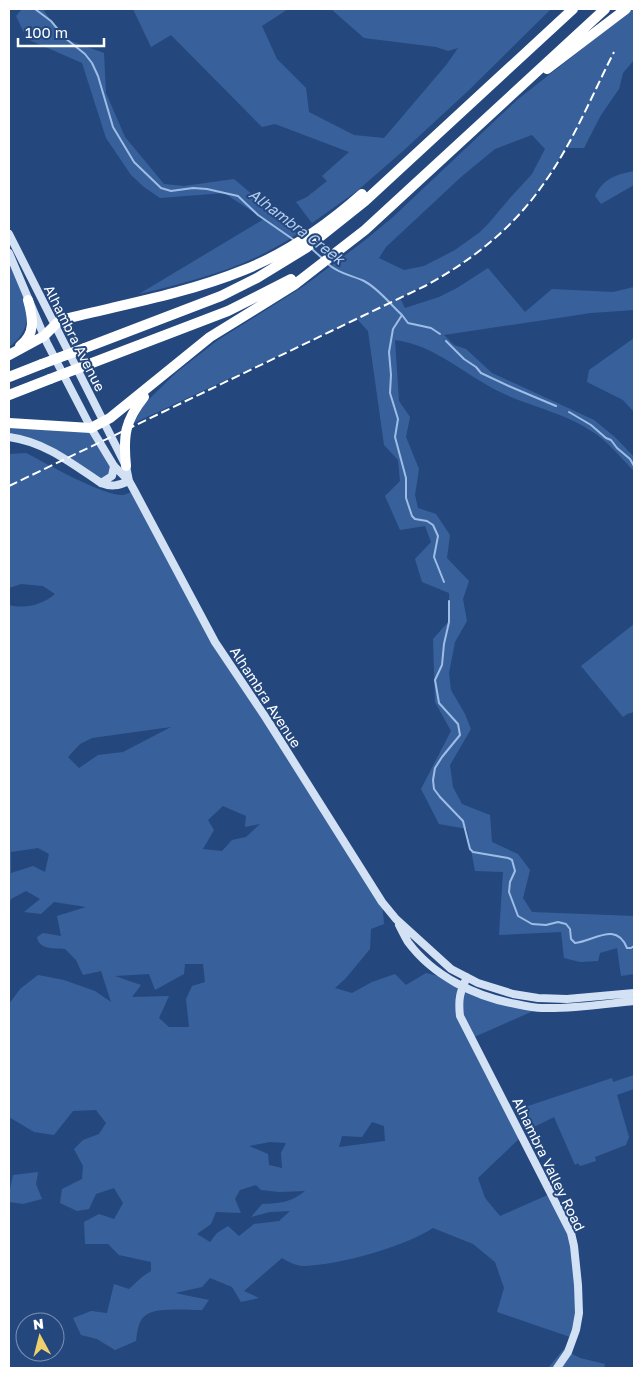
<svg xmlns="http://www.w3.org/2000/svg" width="643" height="1377" viewBox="0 0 643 1377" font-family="'Golos Text',sans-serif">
<rect width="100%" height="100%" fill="#24487e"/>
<path fill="#38619c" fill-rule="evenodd" d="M 22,9 L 43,9 L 62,38 L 104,53 L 106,93 L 125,137 L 164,184 L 184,186 L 234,179 L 267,207 L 281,213 L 289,221 L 297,234 C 249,267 194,281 139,294 L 264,219 L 224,193 L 160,198 L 144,187 L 131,175 L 106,138 L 82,63 L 27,39 L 16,16 Z
M 133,9 L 288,9 L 262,26 L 277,59 L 306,88 L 309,112 L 354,135 L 384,138 L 447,64 L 458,48 L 448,51 L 436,47 L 364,38 L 331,9 L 551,9 L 469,90 L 403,151 L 357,191 L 312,223 L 296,202 L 307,197 L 327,181 L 322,176 L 349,152 L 275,124 L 262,127 L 171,35 L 151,47 Z
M 633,9 L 634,60 L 623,73 L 619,89 L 601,115 L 584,148 L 566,148 C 522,225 479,259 400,298 L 405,308 L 439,297 L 457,288 L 488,268 L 525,312 L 552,289 L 613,292 L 634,287 L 634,310 L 591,313 L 444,335 L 454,345 L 466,349 L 492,373 L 594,420 L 616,438 L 634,457 L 634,471 C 622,459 610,444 596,434 C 567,413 531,407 500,392 C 465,375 435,345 395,340 L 399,401 L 410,417 L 406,437 L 419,469 L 415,495 L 418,508 L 436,514 L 450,535 L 447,558 L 469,581 L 463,599 L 467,621 L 455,642 L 449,673 L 451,690 L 465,714 L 471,729 L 450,765 L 453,787 L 462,804 L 490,815 L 492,842 L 518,854 L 530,870 L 523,898 L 532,912 L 634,916 L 634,974 L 621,976 L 617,948 L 600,953 L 598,961 L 580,962 L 564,958 L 561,932 L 499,935 L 503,872 L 475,871 L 467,829 L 439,824 L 421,789 L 451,731 L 435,702 L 433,639 L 450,620 L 449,593 L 422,582 L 415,559 L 431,542 L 425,526 L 400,530 L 385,496 L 400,481 L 398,460 L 384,445 L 368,331 L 357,319 L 134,423 L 145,403 L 177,372 L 218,340 L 304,286 L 364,241 L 393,217 L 517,100 ZM 532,135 L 545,149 L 532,174 L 510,198 L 488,224 L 480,232 L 455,250 L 424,266 L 404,270 L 379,258 L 386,247 L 461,177 L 495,149 Z
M 634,171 L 634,185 L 601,204 L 595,196 C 604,178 615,175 634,171 Z
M 9,265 C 24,293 41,323 9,347 Z
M 634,338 L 634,412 L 623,400 L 587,382 L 589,370 Z
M 9,423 L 91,428 L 114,466 L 108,480 L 101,483 L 52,450 L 9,437 Z
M 26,453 C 46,463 104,497 124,495 C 127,494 131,492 134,490 L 215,642 L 266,718 L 382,902 L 384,924 L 371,929 L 370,949 L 346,978 L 335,988 L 352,993 L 372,982 L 395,974 L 406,985 L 426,973 L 447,978 L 462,987 L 503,1002 L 540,1008 L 472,1038 L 522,1136 L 478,1178 L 485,1198 L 500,1216 L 552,1193 C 558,1207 568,1221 572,1235 C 579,1259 582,1306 576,1330 C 574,1338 571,1345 568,1352 L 580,1358 L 605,1364 L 604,1368 L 548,1368 L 573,1338 L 497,1312 L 504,1288 L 495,1262 L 473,1244 L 433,1228 C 404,1247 339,1265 304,1266 C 296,1266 289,1262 282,1258 L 244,1291 L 259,1298 L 241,1302 L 232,1287 L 210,1278 L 202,1287 L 175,1293 L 209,1300 L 202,1310 C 190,1310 155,1307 146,1315 C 138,1320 137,1333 136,1341 L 115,1350 L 97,1339 L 81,1335 L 73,1318 L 91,1311 L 107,1313 L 114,1284 L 129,1289 L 142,1277 L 151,1271 L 151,1262 L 119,1255 L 108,1244 L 85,1244 L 84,1222 L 99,1214 L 114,1219 L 123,1203 L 114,1188 L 96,1194 L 89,1209 L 77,1211 L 60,1203 L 62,1189 L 82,1179 L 83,1166 L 74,1149 L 83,1140 L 99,1134 L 106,1123 L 96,1110 L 73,1111 L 54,1135 L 34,1132 L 9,1117 L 9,1004 L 20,989 L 38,975 L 64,980 L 95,991 L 111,1002 L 101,971 L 83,975 L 76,960 L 65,949 C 54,948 39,950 37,937 L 43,933 L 61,936 L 57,916 L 86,907 L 54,902 L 41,914 L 24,912 L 40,899 L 26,891 L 11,899 L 9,905 L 9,605 C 26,609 42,605 55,594 L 43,586 L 21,584 L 9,588 L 9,454 ZM 171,727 L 123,752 L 98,755 L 79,768 L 68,757 L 80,744 L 92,738 ZM 223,806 L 246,816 L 245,827 L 260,824 L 246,837 L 232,840 L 222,851 L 203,849 L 214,830 L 208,820 ZM 38,848 L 49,854 L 45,872 L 33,866 L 11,873 L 11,852 ZM 185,964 L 203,964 L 205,982 L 192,986 L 186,999 L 189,1027 L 169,1027 L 159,1018 L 169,996 L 132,997 L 141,985 L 115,976 L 149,974 L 155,990 L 184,974 ZM 372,1122 L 384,1126 L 385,1141 L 339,1147 L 342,1136 L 362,1137 ZM 270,1142 L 286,1143 L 281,1153 L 282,1168 L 269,1165 L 268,1154 L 249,1146 ZM 256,1185 L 261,1190 L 279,1192 L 305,1191 C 290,1203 280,1203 262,1204 L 251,1217 L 270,1212 L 290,1211 L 279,1221 L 254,1224 L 239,1236 L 228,1226 L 217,1233 L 210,1242 L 197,1234 L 211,1224 L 216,1212 L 241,1213 L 235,1199 L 240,1190 Z
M 634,624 L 634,712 L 627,714 L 623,717 L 581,666 Z
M 634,1075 L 634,1089 L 617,1095 L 629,1137 L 626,1145 L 595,1157 L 596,1161 L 580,1166 L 578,1163 L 575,1165 L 554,1117 L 532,1128 L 522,1108 L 612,1078 L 613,1082 Z
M 38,1172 L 36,1184 L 42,1199 L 23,1204 L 9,1202 L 9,1194 L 13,1175 Z"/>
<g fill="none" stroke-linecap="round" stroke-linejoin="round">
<path stroke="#9ebde6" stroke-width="2" d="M 35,9 L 51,21 L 65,38 L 85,54 L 92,63 L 98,76 L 113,127 L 134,162 L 161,188 L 171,191 L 193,188 L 207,189 L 238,196 L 258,215 L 294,240
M 312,249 L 323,259
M 328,264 C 339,274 351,275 364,281 C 378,288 390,304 402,315 L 393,329 L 389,352 L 391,375 L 390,393 L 398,419 L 395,437 L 406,478 L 406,498 L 412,516 L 415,519 L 427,521 L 433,525 L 438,536 L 434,557 L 444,582
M 402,315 L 408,323 L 431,328 L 440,334
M 446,341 L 464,359 L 476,367 L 481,373 L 511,387 L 556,406
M 569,412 L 591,425 L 606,438 L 611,440 L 617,448 L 630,459 L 634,466
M 449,601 L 449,622 L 444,644 L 442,665 L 435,680 L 439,703 L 458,724 L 460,735 L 442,757 L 435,768 L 433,780 L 434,789 L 440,797 L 463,821 L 470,849 L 473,852 L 508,858 L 512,860 L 515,871 L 510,882 L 509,892 L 518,916 L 532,924 L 546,925 L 558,922 L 566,924 L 570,929 L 571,939 L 575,943 C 594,941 616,921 627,948 L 631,948 L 634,946"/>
<path stroke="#d3e1f5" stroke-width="8" d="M 9,234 L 126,466 L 129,481
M 9,253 L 47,343 L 91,428 L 114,466 L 129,481 L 134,490 L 215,642 L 266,718 L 382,902 L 396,919 L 451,969 L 478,983 L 513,994 L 538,998 L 567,999 L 634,993
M 9,437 C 45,442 71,463 101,483 C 111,487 118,486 129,481
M 101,483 L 112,476 L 114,466
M 399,925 C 402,931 405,937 408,942 C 433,976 476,997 516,1004 C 525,1006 534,1008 542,1008 C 574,1009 603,1004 634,1001
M 467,977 C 460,992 458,999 460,1016 L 571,1233 L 574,1246 L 578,1285 L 579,1313 L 576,1330 L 568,1352 L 557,1368"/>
<path stroke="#fff" stroke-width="10" d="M 547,69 L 626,9
M 20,346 C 36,334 33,318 28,300
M 85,348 L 221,296 L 257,278 L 306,248 L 365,201 L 573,9
M 9,355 L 44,336 L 60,320 C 121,305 185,294 244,270 C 287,253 327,225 362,194
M 92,363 L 228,311 L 291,279
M 9,377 L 42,364
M 9,395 L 50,379
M 9,423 L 91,428 L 110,418 L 210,337 L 294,285 L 365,230 L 605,9
M 126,466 C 123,435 125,421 144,397"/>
<path stroke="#fff" stroke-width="2" stroke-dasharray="9 4" stroke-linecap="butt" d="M 9,486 L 425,286 C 471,261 512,229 542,186 C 572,145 591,97 614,52"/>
<path stroke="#fff" stroke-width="10" d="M 42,364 L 85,348
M 50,379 L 92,363"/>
</g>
<g text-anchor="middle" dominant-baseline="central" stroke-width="4" stroke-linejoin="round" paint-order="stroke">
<g font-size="14" fill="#fff" stroke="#24487e">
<text transform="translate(75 338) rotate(63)">Alhambra Avenue</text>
<text transform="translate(266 697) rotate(57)">Alhambra Avenue</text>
<text transform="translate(549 1164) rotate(64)">Alhambra Valley Road</text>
</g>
<g font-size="15" font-style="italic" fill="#b5cded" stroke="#24487e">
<text transform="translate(297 226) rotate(37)">Alhambra Creek</text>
</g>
</g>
<rect width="643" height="1377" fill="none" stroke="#ffffff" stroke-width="20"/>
<g transform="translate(40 1337) rotate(353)"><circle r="24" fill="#24487e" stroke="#7c91b2"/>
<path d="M0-4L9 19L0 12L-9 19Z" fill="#f0cf6d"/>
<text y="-8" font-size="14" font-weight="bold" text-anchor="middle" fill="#ffffff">N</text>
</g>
<path d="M18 38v8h86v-8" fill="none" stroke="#ffffff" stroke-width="2.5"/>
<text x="25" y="38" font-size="15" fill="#ffffff" stroke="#24487e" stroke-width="4" paint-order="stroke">100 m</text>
</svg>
